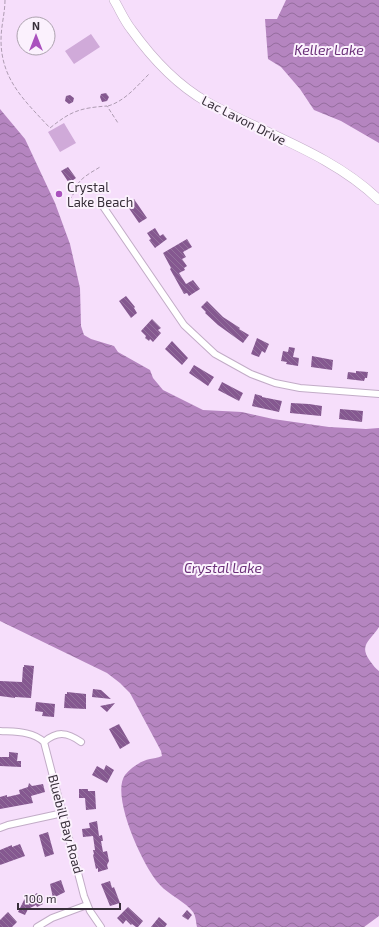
<svg xmlns="http://www.w3.org/2000/svg" width="379" height="927" viewBox="0 0 379 927" font-family="'Exo 2',sans-serif">
<defs>
<pattern id="water-waves" width="16" height="10" patternUnits="userSpaceOnUse"><rect width="16" height="10" fill="#b585c0"/><path d="M0 5q4-4 8 0t8 0" fill="none" stroke="#946d9d"/></pattern>
<pattern id="building-back-hatch" width="6" height="6" patternUnits="userSpaceOnUse"><rect width="6" height="6" fill="#855890"/><path d="M-1 5l2 2M0 0l6 6M5-1l2 2" fill="none" stroke="#94729d"/></pattern>
</defs>
<rect width="100%" height="100%" fill="#f6defb"/>
<path fill="#d0aad9" d="M 91,34 L 100,47 L 74,64 L 65,51 Z
M 64,123 L 76,143 L 60,152 L 48,132 Z"/>
<path fill="url(#water-waves)" d="M 286,0 L 379,0 L 379,143 L 341,121 L 314,110 L 300,89 L 281,67 L 268,59 L 265,19 L 277,19 Z
M 0,109 L 25,139 L 55,203 L 70,244 L 80,288 L 81,326 L 84,335 L 91,339 L 114,346 L 118,352 L 150,370 L 153,378 L 163,390 L 203,410 L 242,412 L 273,419 L 329,427 L 366,429 L 379,428 L 379,627 C 371,640 358,645 370,661 C 373,665 375,668 379,671 L 379,916 L 364,927 L 197,927 C 196,923 196,916 193,912 C 187,903 168,894 160,885 C 144,869 110,796 125,775 C 131,768 140,761 150,759 C 154,758 157,758 162,756 L 161,751 L 130,693 L 120,683 L 107,673 L 0,621 Z"/>
<path fill="url(#building-back-hatch)" d="M 106,93 L 109,97 L 107,101 L 102,102 L 100,97 L 101,94 Z
M 70,95 L 74,98 L 73,102 L 69,104 L 65,101 L 66,96 Z
M 68,167 L 76,178 L 69,183 L 61,171 Z
M 134,199 L 147,218 L 139,223 L 126,204 Z
M 155,228 L 160,236 L 163,234 L 167,239 L 155,248 L 149,240 L 151,239 L 147,233 Z
M 187,239 L 192,247 L 183,252 L 186,257 L 182,259 L 187,266 L 184,268 L 185,270 L 179,273 L 186,284 L 193,280 L 200,289 L 189,296 L 187,293 L 184,294 L 170,269 L 171,268 L 163,253 Z
M 126,296 L 135,307 L 134,308 L 137,313 L 131,318 L 119,301 Z
M 207,301 L 223,317 L 240,328 L 239,329 L 249,335 L 243,343 L 218,325 L 205,313 L 206,312 L 201,307 Z
M 152,319 L 161,328 L 158,330 L 161,333 L 153,342 L 150,339 L 149,341 L 145,338 L 146,336 L 141,331 Z
M 257,338 L 269,344 L 265,353 L 262,351 L 259,357 L 251,354 Z
M 172,341 L 188,358 L 182,365 L 165,349 Z
M 289,347 L 295,348 L 293,357 L 299,358 L 298,366 L 286,364 L 287,362 L 281,361 L 283,351 L 288,352 Z
M 312,356 L 333,360 L 332,370 L 311,367 Z
M 194,365 L 214,377 L 208,386 L 189,373 Z
M 356,371 L 368,372 L 367,378 L 365,378 L 364,381 L 347,379 L 348,372 L 356,373 Z
M 222,382 L 243,393 L 239,401 L 218,390 Z
M 255,394 L 262,396 L 262,397 L 282,401 L 279,412 L 252,406 Z
M 291,403 L 309,404 L 322,406 L 321,416 L 290,413 Z
M 340,409 L 363,411 L 362,422 L 339,419 Z
M 24,665 L 34,666 L 31,698 L 15,697 L 15,698 L 0,696 L 0,681 L 22,682 L 23,667 L 24,667 Z
M 93,689 L 101,690 L 111,699 L 92,697 Z
M 67,692 L 86,694 L 86,709 L 64,708 L 65,694 L 67,694 Z
M 36,702 L 55,704 L 54,717 L 42,716 L 43,712 L 35,711 Z
M 115,703 L 107,712 L 100,706 Z
M 119,724 L 130,743 L 120,749 L 109,729 Z
M 9,752 L 18,753 L 17,761 L 21,761 L 21,767 L 0,766 L 0,757 L 9,757 Z
M 106,765 L 114,770 L 107,783 L 92,775 L 97,766 L 104,770 Z
M 29,783 L 32,786 L 43,784 L 45,792 L 31,796 L 33,803 L 0,809 L 0,797 L 7,795 L 7,797 L 20,794 L 19,790 L 28,787 Z
M 79,789 L 88,789 L 88,791 L 95,791 L 96,809 L 86,810 L 85,798 L 79,798 Z
M 97,821 L 99,836 L 102,835 L 103,841 L 101,841 L 103,852 L 107,851 L 109,861 L 107,865 L 108,869 L 98,872 L 98,868 L 96,869 L 93,855 L 94,854 L 93,850 L 95,850 L 93,836 L 83,837 L 82,829 L 90,828 L 89,823 Z
M 48,832 L 54,854 L 45,857 L 39,835 Z
M 20,844 L 25,856 L 0,865 L 0,850 L 12,845 L 12,847 Z
M 61,880 L 65,892 L 53,898 L 50,884 Z
M 110,881 L 112,888 L 114,887 L 120,903 L 110,906 L 101,884 Z
M 37,893 L 43,904 L 37,907 L 36,905 L 28,909 L 25,915 L 18,912 L 24,900 L 27,898 L 27,894 L 31,897 Z
M 128,907 L 143,921 L 138,927 L 136,927 L 132,924 L 131,925 L 126,920 L 123,924 L 117,918 Z
M 187,910 L 192,915 L 188,920 L 182,916 Z
M 8,912 L 17,922 L 12,927 L 0,927 L 0,920 Z
M 159,917 L 167,924 L 165,927 L 151,927 Z"/>
<g fill="none" stroke-linecap="round" stroke-linejoin="round">
<defs>
<path id="street" d="M 100,202 L 184,325 L 215,354 L 251,374 L 275,383 L 300,388 L 379,394
M 0,731 C 15,732 32,731 44,742 L 84,896 L 90,911 L 101,927
M 44,742 C 57,731 67,732 81,742
M 0,828 L 8,825 L 63,813
M 37,927 L 52,918 L 87,905"/>
<path id="secondary" d="M 114,0 C 120,10 124,20 131,29 C 151,57 177,85 207,102 C 264,134 332,154 379,200"/>
</defs>
<use href="#street" stroke="#c2acc7" stroke-width="8"/>
<use href="#secondary" stroke="#c2acc7" stroke-width="10"/>
<path stroke="#ae9cb2" stroke-width="1" stroke-dasharray="4 2" stroke-linecap="butt" d="M 5,0 C 5,13 1,26 1,40 C 1,80 25,101 50,128 C 71,111 80,108 107,106 L 118,123
M 108,106 C 125,101 137,86 150,73
M 69,200 C 75,194 73,192 77,185 C 82,177 92,172 100,167"/>
<use href="#street" stroke="#fff" stroke-width="6"/>
<use href="#secondary" stroke="#fff" stroke-width="9"/>
</g>
<circle fill="#aa51be" stroke="#fbf1fd" stroke-width="1.5" cx="59" cy="194" r="4"/>
<g text-anchor="middle" dominant-baseline="central" stroke-width="4" stroke-linejoin="round" paint-order="stroke">
<g font-size="13" fill="#382f3a" stroke="#fbf1fd">
<text transform="translate(244 120) rotate(27)">Lac Lavon Drive</text>
<text transform="translate(66 824) rotate(75)">Bluebill Bay Road</text>
</g>
<g font-size="13" fill="#382f3a" stroke="#fbf1fd" text-anchor="start">
<text x="67" y="187">Crystal<tspan x="67" dy="15">Lake Beach</tspan></text>
</g>
<g font-size="14" font-style="italic" fill="#6c317a" stroke="#fbf1fd">
<text x="329" y="49">Keller Lake</text>
<text x="223" y="567">Crystal Lake</text>
</g>
</g>
<g transform="translate(36 36)"><circle r="19" fill="#fbf1fd" stroke="#ada3af"/>
<path d="M0-3L7 15L0 10L-7 15Z" fill="#aa51be"/>
<text y="-6" font-size="11" font-weight="bold" text-anchor="middle" fill="#382f3a">N</text>
</g>
<path d="M18 903v6h102v-6" fill="none" stroke="#382f3a" stroke-width="2"/>
<text x="24" y="903" font-size="12" fill="#382f3a" stroke="#fbf1fd" stroke-width="3" paint-order="stroke">100 m</text>
</svg>
